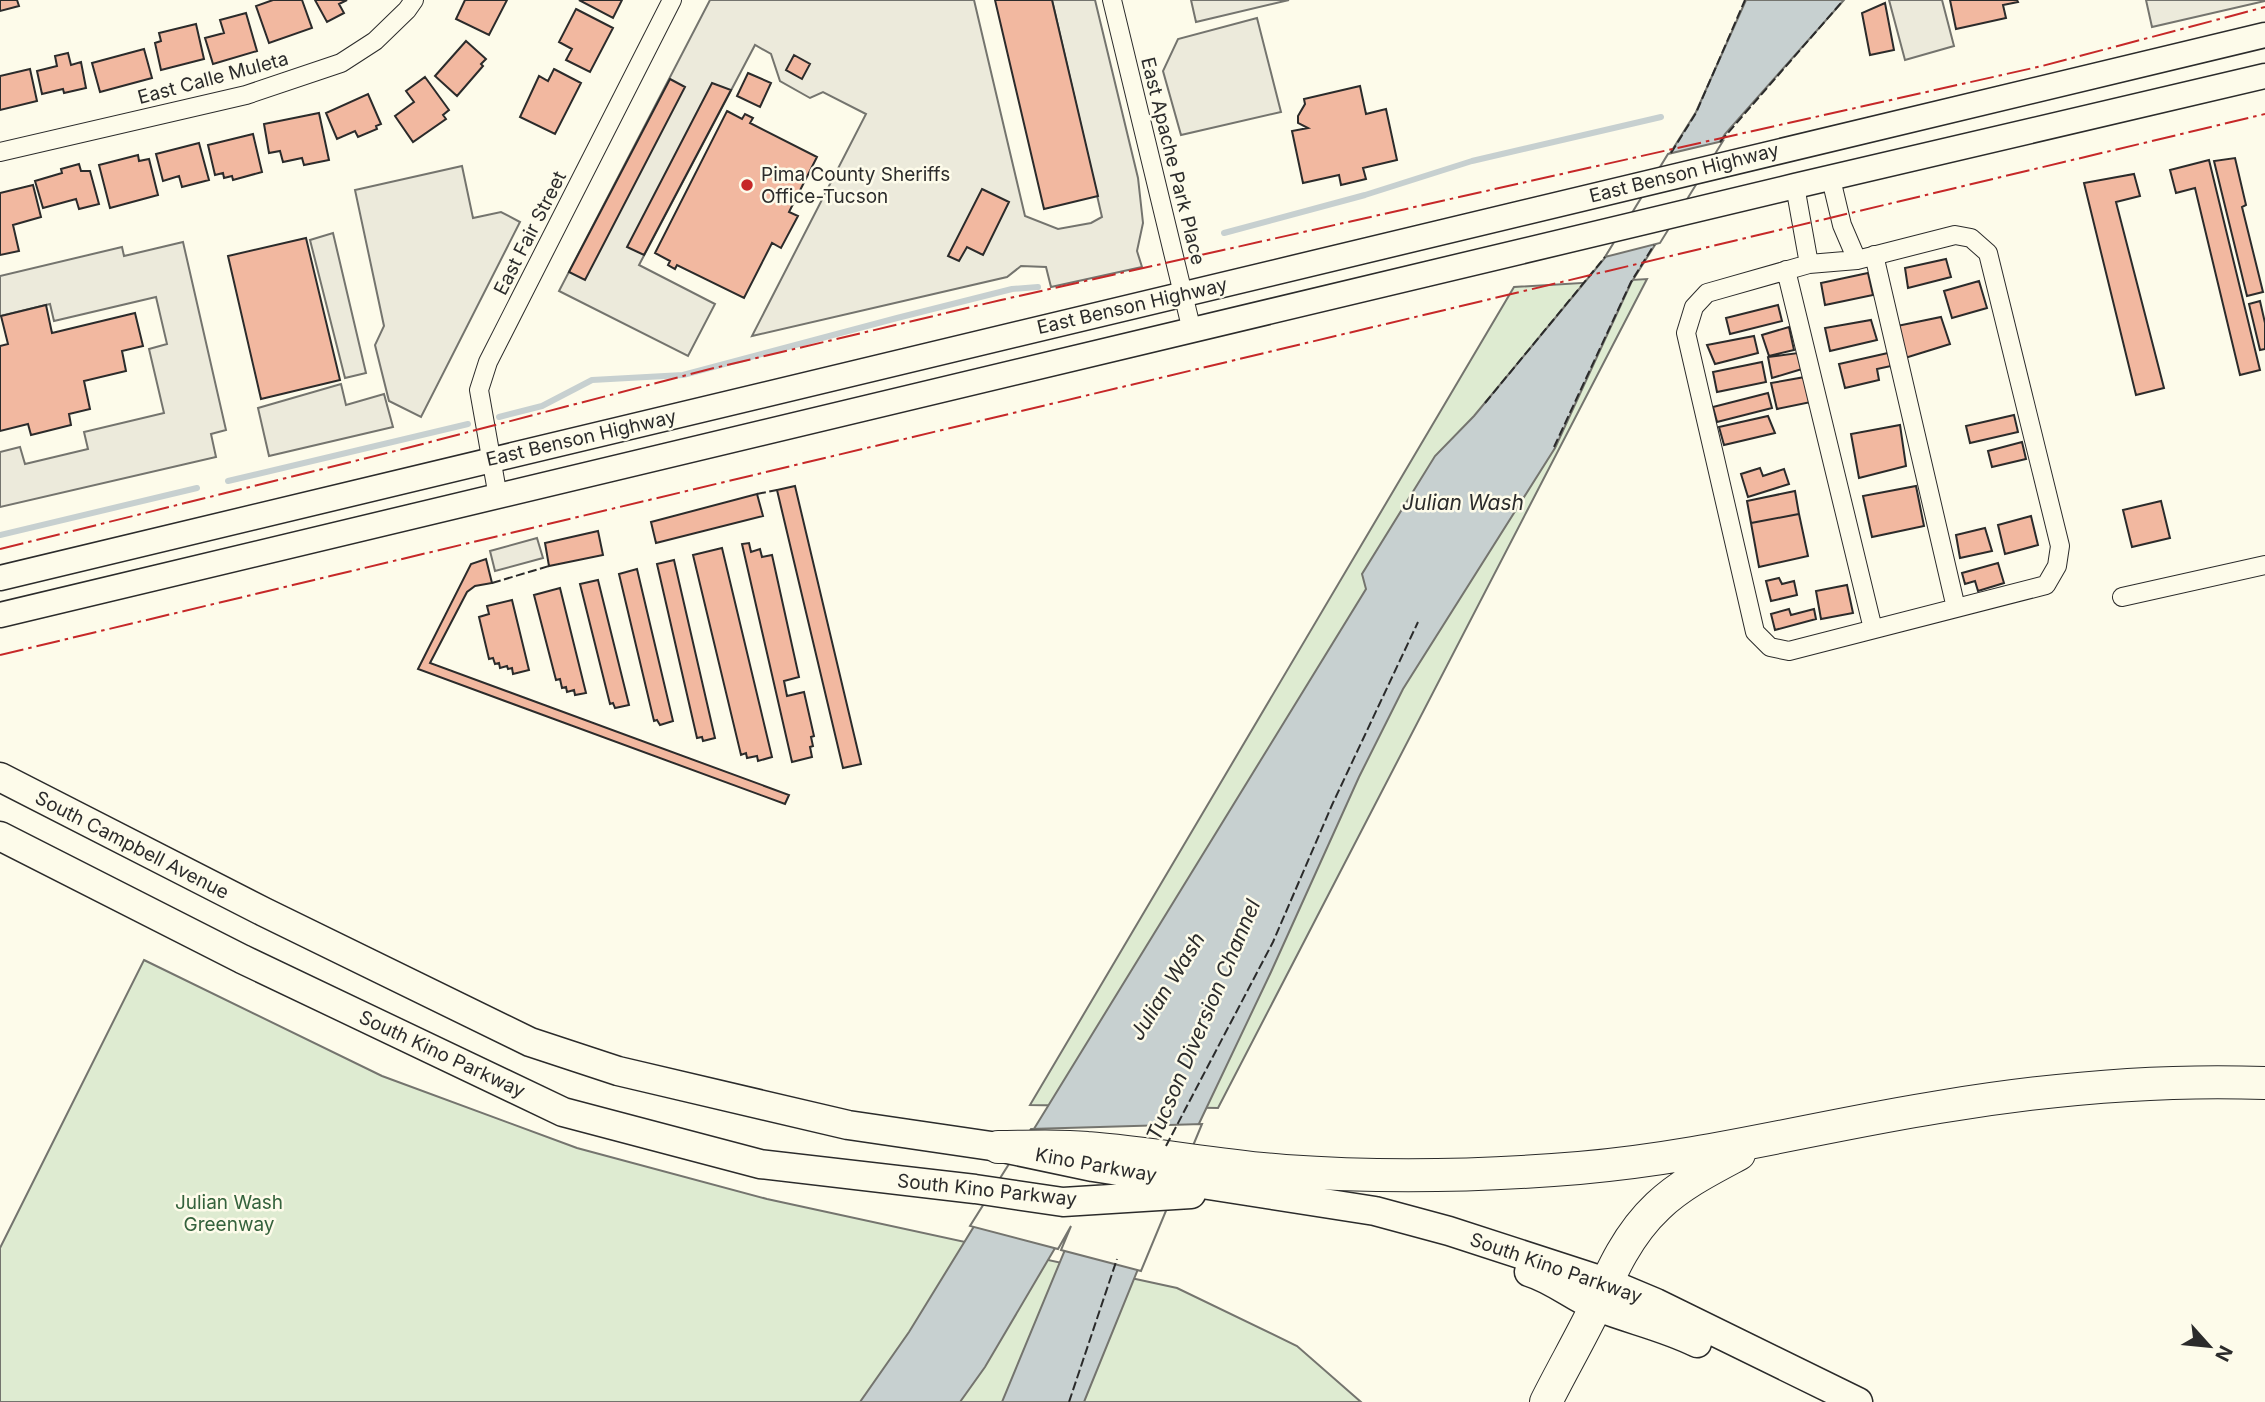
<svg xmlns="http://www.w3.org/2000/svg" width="2265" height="1402" viewBox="0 0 2265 1402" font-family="Inter,sans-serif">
<rect width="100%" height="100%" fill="#fdfbea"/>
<path fill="#deebd1" stroke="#74746e" stroke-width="2" d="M 1647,279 L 1218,1108 L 1030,1105 L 1514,287 Z
M 144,960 L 382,1076 L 577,1148 L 767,1199 L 1177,1288 L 1297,1346 L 1361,1402 L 0,1402 L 0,1248 Z"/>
<path fill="#eceadb" stroke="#74746e" stroke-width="2" d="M 710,0 L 974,0 L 1025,216 L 1058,229 L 1091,223 L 1102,217 L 1052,0 L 1095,0 L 1138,178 L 1143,223 L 1137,251 L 1142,267 L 1051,287 L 1046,267 L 1021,266 L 1007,277 L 752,336 L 866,114 L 823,92 L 810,98 L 780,81 L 771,54 L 755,45 L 639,265 L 715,304 L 688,356 L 559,291 Z
M 1191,0 L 1289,0 L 1196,22 Z
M 1889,0 L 1942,0 L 1954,46 L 1905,60 Z
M 2146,0 L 2265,0 L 2265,1 L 2152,27 Z
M 1257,18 L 1281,112 L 1181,135 L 1163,71 L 1178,39 Z
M 462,166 L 473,218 L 501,212 L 520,222 L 421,417 L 389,401 L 375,345 L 384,326 L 355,190 Z
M 333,233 L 366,373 L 345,378 L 310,240 Z
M 183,242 L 226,430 L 211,434 L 216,457 L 0,507 L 0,452 L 20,447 L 25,464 L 88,449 L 84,432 L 164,413 L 149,349 L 167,344 L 156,297 L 54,321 L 50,304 L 0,316 L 0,276 L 122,247 L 124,256 Z
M 341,384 L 346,405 L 384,394 L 393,427 L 269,456 L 258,408 Z
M 537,538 L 543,558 L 495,571 L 490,551 Z"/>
<path fill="#c7d0d0" stroke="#74746e" stroke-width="2" d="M 1746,0 L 1844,0 L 1725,134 L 1631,283 L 1555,448 L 1403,689 L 1359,777 L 1271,972 L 1186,1151 L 1084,1402 L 1002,1402 L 1091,1187 L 985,1367 L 960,1402 L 860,1402 L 909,1332 L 1366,589 L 1362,574 L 1435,456 L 1474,416 L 1604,259 L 1696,112 Z"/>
<path fill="#fdfbea" stroke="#74746e" stroke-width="2" d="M 1723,141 L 1660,243 L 1605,257 L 1668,154 Z
M 1202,1124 L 1141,1271 L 1061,1250 L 1071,1226 L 1058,1249 L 970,1226 L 1031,1129 Z"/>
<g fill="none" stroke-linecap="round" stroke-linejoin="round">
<path stroke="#c7d0d0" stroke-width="6" d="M 1224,233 L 1365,195 L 1472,161 L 1661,117
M 499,417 L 542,406 L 592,380 L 683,375 L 897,318 L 1012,289 L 1038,287
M 228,481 L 468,424
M 0,535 L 197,488"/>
</g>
<path fill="#f2b8a0" stroke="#2b2b2b" stroke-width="2" d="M 0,0 L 17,0 L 19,6 L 0,11 Z
M 273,0 L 302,0 L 312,28 L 269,43 L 256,6 Z
M 315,0 L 347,0 L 339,4 L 344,13 L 327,22 Z
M 465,0 L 507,0 L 489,35 L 456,19 Z
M 579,0 L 622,0 L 613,18 Z
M 995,0 L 1052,0 L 1098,196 L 1044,209 Z
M 1950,0 L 2017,0 L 2018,2 L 2003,5 L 2006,18 L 1956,29 Z
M 1885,3 L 1894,50 L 1870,55 L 1862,13 Z
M 576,9 L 613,28 L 590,72 L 566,60 L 572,49 L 559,42 Z
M 246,13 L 257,51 L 213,64 L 205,38 L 224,33 L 220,20 Z
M 196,24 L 204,59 L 161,70 L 155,43 L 161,41 L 159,33 Z
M 466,41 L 486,59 L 481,64 L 483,66 L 457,96 L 435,76 Z
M 144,49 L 152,78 L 100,92 L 92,63 Z
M 68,53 L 71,65 L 81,62 L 86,88 L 64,93 L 63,89 L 42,94 L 37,71 L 57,66 L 55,56 Z
M 794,55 L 810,64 L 802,79 L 786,70 Z
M 30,69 L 37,101 L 0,110 L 0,76 Z
M 554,69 L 581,83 L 555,134 L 520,117 L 539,76 L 548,81 Z
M 748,73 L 771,83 L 760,107 L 737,96 Z
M 425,77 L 449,110 L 443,115 L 446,119 L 413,142 L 395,116 L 414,102 L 406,91 Z
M 670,79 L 685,87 L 585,280 L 569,272 Z
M 712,83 L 731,90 L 644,255 L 627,247 Z
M 1360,86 L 1366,114 L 1386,109 L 1397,160 L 1363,168 L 1366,179 L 1341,185 L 1339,175 L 1303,183 L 1292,131 L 1308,128 L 1298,123 L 1298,116 L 1305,104 L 1304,99 Z
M 368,94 L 381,124 L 376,126 L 377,129 L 358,137 L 355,131 L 337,139 L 326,113 Z
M 727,111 L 742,119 L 745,114 L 753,118 L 750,123 L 817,157 L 789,212 L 798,216 L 781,248 L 772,243 L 744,298 L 677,265 L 675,269 L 668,265 L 670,261 L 655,253 Z
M 319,113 L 329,160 L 304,165 L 302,158 L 283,162 L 280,151 L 269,153 L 264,124 Z
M 253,134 L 262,172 L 233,180 L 232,176 L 224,178 L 223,173 L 215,175 L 208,145 Z
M 199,143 L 209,180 L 182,187 L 179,176 L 163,181 L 156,154 Z
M 138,155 L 139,161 L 149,159 L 158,195 L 110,208 L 99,165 Z
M 2235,158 L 2246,205 L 2242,207 L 2263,292 L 2247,296 L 2214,161 Z
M 2209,160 L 2260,370 L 2240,375 L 2195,188 L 2176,193 L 2170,170 Z
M 79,164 L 81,171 L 90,171 L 99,204 L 79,209 L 76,199 L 43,208 L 35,181 L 62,173 L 61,169 Z
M 2134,174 L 2140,196 L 2116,202 L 2164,388 L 2136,395 L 2084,183 Z
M 33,185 L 41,217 L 13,225 L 19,251 L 0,255 L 0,193 Z
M 982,189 L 1009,202 L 983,255 L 967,247 L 959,261 L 948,256 Z
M 306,238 L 340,380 L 261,399 L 228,256 Z
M 1946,259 L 1951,277 L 1908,288 L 1905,268 Z
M 1868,273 L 1873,295 L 1825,305 L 1821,283 Z
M 1979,281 L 1987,308 L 1952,318 L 1944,291 Z
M 2260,301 L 2265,323 L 2265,349 L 2260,350 L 2249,304 Z
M 46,305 L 52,333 L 135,313 L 143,346 L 122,351 L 126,371 L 84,381 L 90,409 L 69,414 L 71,425 L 31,435 L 28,424 L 0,431 L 0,346 L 8,344 L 1,316 Z
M 1778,305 L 1782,321 L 1730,334 L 1726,318 Z
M 1941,317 L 1950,344 L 1905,358 L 1897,326 Z
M 1871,320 L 1877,340 L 1830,351 L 1825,328 Z
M 1789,327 L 1794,350 L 1769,356 L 1762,335 Z
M 1754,336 L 1758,353 L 1715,364 L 1707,345 Z
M 1798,353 L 1802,369 L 1772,378 L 1768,357 Z
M 1888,353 L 1891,366 L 1877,369 L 1879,380 L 1845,388 L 1839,364 Z
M 1762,362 L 1766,382 L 1717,392 L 1713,372 Z
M 1805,377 L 1811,402 L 1777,409 L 1771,383 Z
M 1768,393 L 1772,408 L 1717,422 L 1713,407 Z
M 2014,415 L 2018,432 L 1970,443 L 1966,426 Z
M 1768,416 L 1775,433 L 1724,445 L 1719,427 Z
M 1900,425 L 1906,466 L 1859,478 L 1851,434 Z
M 2022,442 L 2026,459 L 1992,467 L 1988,451 Z
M 1760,468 L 1763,476 L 1784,469 L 1789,484 L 1748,497 L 1741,474 Z
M 795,486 L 861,764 L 843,768 L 777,490 Z
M 1916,486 L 1924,526 L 1872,537 L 1863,496 Z
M 1795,491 L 1799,514 L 1751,523 L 1747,501 Z
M 757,494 L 763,516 L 656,543 L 651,522 Z
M 2161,501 L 2170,538 L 2132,547 L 2123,510 Z
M 1799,514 L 1808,556 L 1759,567 L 1751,523 Z
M 2031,516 L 2038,545 L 2005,554 L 1998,525 Z
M 1985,528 L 1992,551 L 1960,558 L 1956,535 Z
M 598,531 L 603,555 L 549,566 L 545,543 Z
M 749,543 L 751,552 L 760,549 L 762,557 L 772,555 L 799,677 L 784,681 L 787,696 L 804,692 L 814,736 L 811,737 L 813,746 L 810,747 L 812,757 L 792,762 L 742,544 Z
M 722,548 L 772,757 L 758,761 L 757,756 L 747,758 L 746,753 L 741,755 L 693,555 Z
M 486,559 L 492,583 L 475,586 L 467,592 L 430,663 L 789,795 L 785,804 L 418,669 L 471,564 Z
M 674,560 L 715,738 L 703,741 L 702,737 L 697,738 L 657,564 Z
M 1998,563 L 2004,583 L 1978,591 L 1975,581 L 1965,584 L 1962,573 Z
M 637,569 L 673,721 L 660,725 L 657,720 L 654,721 L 619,574 Z
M 1779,578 L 1782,584 L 1794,581 L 1797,595 L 1771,601 L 1766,581 Z
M 598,580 L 629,705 L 615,708 L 613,703 L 610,704 L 580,584 Z
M 1847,585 L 1853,613 L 1821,619 L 1816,591 Z
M 560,588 L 586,693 L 575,695 L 574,690 L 567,692 L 566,687 L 562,688 L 560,679 L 556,680 L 534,595 Z
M 512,600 L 529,670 L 513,674 L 512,668 L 508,669 L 507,666 L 500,668 L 499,663 L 495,664 L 493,658 L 489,659 L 479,617 L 489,614 L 487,606 Z
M 1789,609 L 1791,615 L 1814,609 L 1816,619 L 1775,630 L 1771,614 Z"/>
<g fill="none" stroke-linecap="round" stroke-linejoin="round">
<defs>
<path id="street" d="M 1112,0 L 1192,331
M 0,152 L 246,95 L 341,63 L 375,41 L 407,10 L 414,0
M 1831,179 L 1842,225 L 1857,260
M 1795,186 L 1809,264
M 1955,235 L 1971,238 L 1988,253 L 2060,546 L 2057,566 L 2046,585 L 1789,651 L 1770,647 L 1755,632 L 1686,333 L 1694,307 L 1707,293 L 1809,264 L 1857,260 Z
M 1874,255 L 1956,608
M 1786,270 L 1873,629
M 498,497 L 479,390 L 488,362 L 672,0
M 2122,597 L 2265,565"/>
<path id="secondary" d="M 0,578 L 2265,35
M 0,615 L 1795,186 L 2265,76"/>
<path id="primary" d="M 0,777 L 264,912 L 530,1042 L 618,1071 L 848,1125 L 998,1147 L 1093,1167 L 1375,1211 L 1449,1231 L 1606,1282 L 1656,1303 L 1858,1402
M 0,836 L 242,959 L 563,1112 L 760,1164 L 975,1189 L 1063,1202 L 1191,1194
M 1529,1272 C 1555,1280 1574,1298 1598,1307 C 1631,1320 1665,1327 1697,1343"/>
<path id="highway" d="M 998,1147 C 1027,1147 1058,1145 1087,1148 C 1153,1153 1219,1166 1285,1171 C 1383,1178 1482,1176 1579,1168 C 1701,1158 1819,1126 1939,1107 C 2047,1089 2156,1079 2265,1083
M 1546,1402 C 1562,1370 1580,1339 1596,1306 C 1612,1270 1628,1234 1658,1206 C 1681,1184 1711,1169 1739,1154"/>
</defs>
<use href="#street" stroke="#2b2b2b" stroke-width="20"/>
<use href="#secondary" stroke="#2b2b2b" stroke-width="27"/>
<use href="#primary" stroke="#2b2b2b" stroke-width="31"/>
<use href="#highway" stroke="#2b2b2b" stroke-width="34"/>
<use href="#street" stroke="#fdfbea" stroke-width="18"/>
<use href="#secondary" stroke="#fdfbea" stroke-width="24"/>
<use href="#primary" stroke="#fdfbea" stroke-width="28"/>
<use href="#highway" stroke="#fdfbea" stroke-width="32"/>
<path stroke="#2b2b2b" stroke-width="2" stroke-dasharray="9 3.5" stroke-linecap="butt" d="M 1720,142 L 1841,3
M 1671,153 L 1696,113 L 1745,0
M 1485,403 L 1605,257
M 1554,447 L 1631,282 L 1654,245
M 757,494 L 777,490
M 492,583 L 549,566
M 1166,1146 L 1273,942 L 1332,805 L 1418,622
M 1069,1402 L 1117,1259"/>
<path stroke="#c62828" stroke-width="2" stroke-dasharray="24 5 3.5 5" stroke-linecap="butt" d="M 0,549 L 407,448 L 710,369 L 1001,300 L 2042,66 L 2265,7
M 0,655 L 2265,114"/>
</g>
<circle fill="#c62828" stroke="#fdfbea" stroke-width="2.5" cx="747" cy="185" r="7"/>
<g text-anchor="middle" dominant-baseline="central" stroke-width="5" stroke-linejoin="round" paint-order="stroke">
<g font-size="19" fill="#2b2b2b" stroke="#fdfbea">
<text transform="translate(213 78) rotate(-15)">East Calle Muleta</text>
<text transform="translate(1173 161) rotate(76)">East Apache Park Place</text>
<text transform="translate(1684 173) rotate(-14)">East Benson Highway</text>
<text transform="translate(530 233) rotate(-63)">East Fair Street</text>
<text transform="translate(1132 306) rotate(-13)">East Benson Highway</text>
<text transform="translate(581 438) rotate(-13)">East Benson Highway</text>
<text transform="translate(132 845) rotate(27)">South Campbell Avenue</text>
<text transform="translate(442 1054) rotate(25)">South Kino Parkway</text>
<text transform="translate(1096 1165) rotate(10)">Kino Parkway</text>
<text transform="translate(987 1190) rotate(6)">South Kino Parkway</text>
<text transform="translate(1556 1268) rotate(19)">South Kino Parkway</text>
</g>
<g font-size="19" fill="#2b2b2b" stroke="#fdfbea" text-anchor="start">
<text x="761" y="174">Pima County Sheriffs<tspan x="761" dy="22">Office-Tucson</tspan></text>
</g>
<g font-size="19" fill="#34623c" stroke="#fdfbea">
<text x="229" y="1202">Julian Wash<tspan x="229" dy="22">Greenway</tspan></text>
</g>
<g font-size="21" font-style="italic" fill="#2b2b2b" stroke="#fdfbea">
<text x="1463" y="502">Julian Wash</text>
<text transform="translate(1167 986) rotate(-58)">Julian Wash</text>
<text transform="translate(1203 1020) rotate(-67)">Tucson Diversion Channel</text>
</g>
</g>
<g transform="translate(2209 1346) rotate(117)" stroke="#fdfbea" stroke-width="5" paint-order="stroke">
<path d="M0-5L12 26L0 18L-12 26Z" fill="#2b2b2b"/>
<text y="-10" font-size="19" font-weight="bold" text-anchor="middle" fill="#2b2b2b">N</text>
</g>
</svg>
